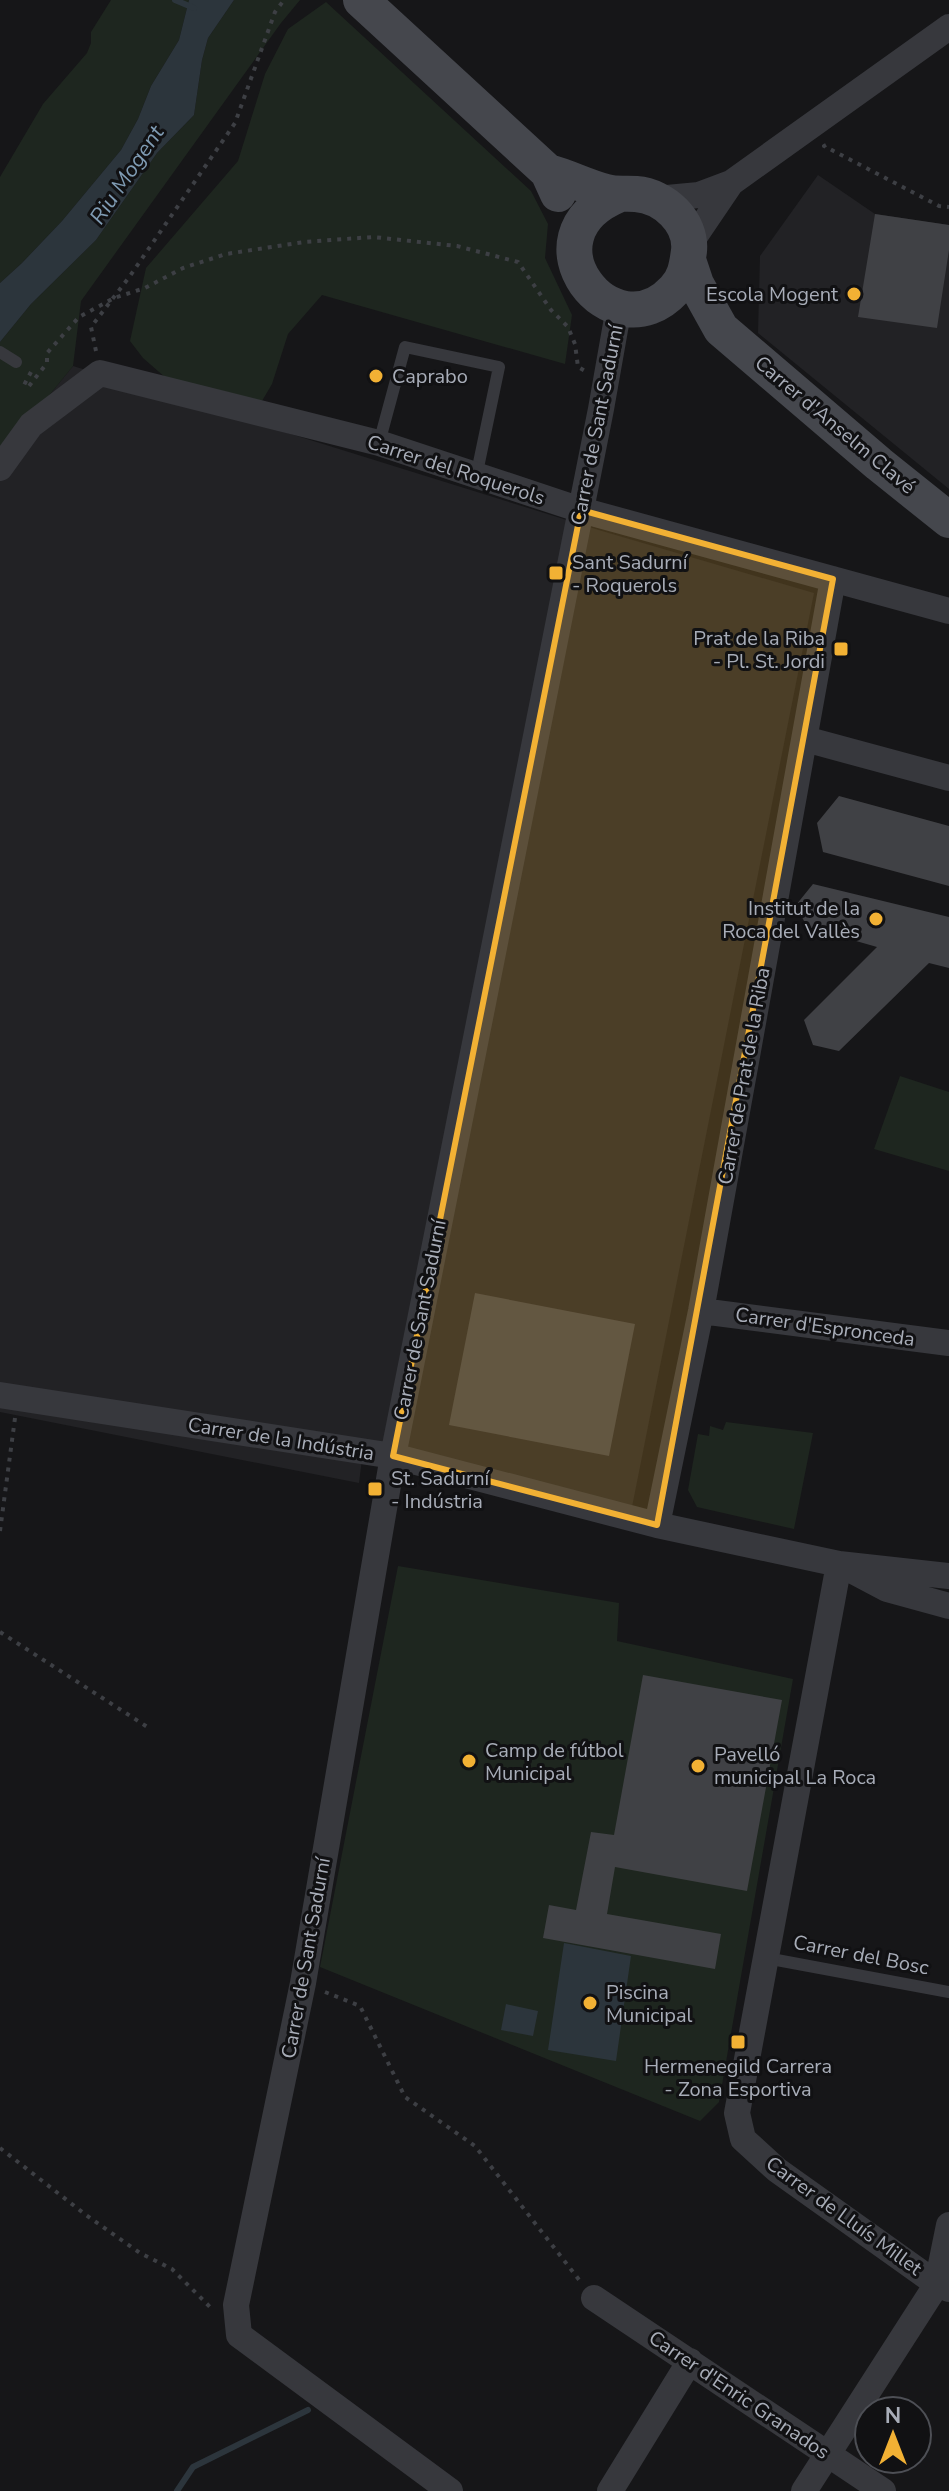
<svg xmlns="http://www.w3.org/2000/svg" width="949" height="2491" viewBox="0 0 949 2491" font-family="'Nunito Sans',sans-serif">
<rect width="100%" height="100%" fill="#161618"/>
<path fill="#222225" d="M 818,175 L 875,214 L 949,225 L 949,489 L 758,333 L 760,256 Z
M 73,366 L 602,531 L 814,593 L 632,1507 L 363,1451 L 359,1483 L 0,1412 L 0,456 Z"/>
<path fill="#1e261f" d="M 111,0 L 189,0 L 179,40 L 151,86 L 138,119 L 121,150 L 62,221 L 22,263 L 0,283 L 0,177 L 43,104 L 87,53 L 91,43 L 91,32 Z
M 234,0 L 300,0 L 281,23 L 81,301 L 73,366 L 0,456 L 0,342 L 31,304 L 96,240 L 157,153 L 194,115 L 202,60 L 208,38 Z
M 326,2 L 531,191 L 548,224 L 545,258 L 572,315 L 565,364 L 322,295 L 288,334 L 272,384 L 262,401 L 166,378 L 143,358 L 130,341 L 146,268 L 238,161 L 265,74 L 288,29 Z
M 900,1076 L 949,1092 L 949,1171 L 874,1149 Z
M 726,1422 L 813,1433 L 794,1529 L 697,1507 L 688,1490 L 698,1434 L 709,1436 L 710,1426 L 723,1430 Z
M 398,1566 L 619,1603 L 617,1641 L 793,1679 L 719,2102 L 700,2121 L 320,1967 Z"/>
<path fill="#2c353c" d="M 189,0 L 234,0 L 208,38 L 202,60 L 194,115 L 157,153 L 96,240 L 31,304 L 0,342 L 0,283 L 22,263 L 62,221 L 121,150 L 138,119 L 151,86 L 179,40 Z
M 564,1943 L 631,1956 L 616,2061 L 548,2050 Z
M 506,2004 L 538,2011 L 533,2036 L 501,2030 Z"/>
<g fill="none" stroke-linecap="round" stroke-linejoin="round">
<path stroke="#2c353c" stroke-width="6" d="M 175,0 L 194,8
M 177,2491 L 193,2467 L 308,2410"/>
</g>
<path fill="#404145" d="M 875,214 L 949,225 L 949,250 L 937,328 L 858,317 Z
M 839,796 L 949,826 L 949,886 L 823,852 L 817,823 Z
M 813,884 L 949,917 L 949,968 L 929,963 L 839,1051 L 813,1045 L 804,1020 L 877,947 L 807,927 L 796,905 Z
M 475,1293 L 635,1324 L 609,1456 L 449,1425 Z
M 643,1675 L 782,1700 L 747,1891 L 615,1867 L 607,1914 L 721,1934 L 715,1969 L 543,1938 L 549,1905 L 576,1910 L 591,1832 L 614,1835 Z"/>
<g fill="none" stroke-linecap="round" stroke-linejoin="round">
<path stroke="#3d3f44" stroke-width="4" stroke-dasharray="4 6" stroke-linecap="butt" d="M 826,145 L 824,146 L 939,206 L 949,207
M 96,351 L 91,327 L 130,276 L 235,123 L 275,12 L 284,0
M 31,372 L 24,385 L 29,386 L 47,363 L 47,353 L 79,317 L 114,298 L 145,288 L 183,268 L 226,254 L 304,242 L 373,237 L 457,246 L 518,262 L 551,310 L 568,327 L 575,344 L 578,367 L 585,371
M 0,1531 L 15,1418
M 0,1632 L 149,1728
M 325,1992 L 360,2006 L 405,2097 L 475,2146 L 580,2281
M 0,2148 L 86,2215 L 140,2253 L 172,2269 L 211,2308"/>
<path stroke="#37383d" stroke-width="12" d="M 0,352 L 16,362
M 379,443 L 405,347 L 499,367 L 476,477
M 766,1958 L 949,1992"/>
<path stroke="#37383d" stroke-width="26" d="M 656,199 L 699,195 L 731,183 L 949,27
M 689,245 L 731,183
M 0,468 L 31,425 L 100,373 L 379,443 L 581,510 L 949,611
M 805,739 L 949,778
M 701,1311 L 949,1343
M 0,1395 L 393,1456 L 657,1525 L 839,1564 L 949,1576
M 657,1525 L 701,1311 L 833,579
M 839,1564 L 737,2113 L 743,2139 L 777,2170 L 937,2284 L 949,2289
M 853,1571 L 887,1589 L 949,1606
M 594,2298 L 883,2491
M 450,2491 L 239,2335 L 236,2305 L 303,1983 L 393,1456 L 601,409 L 619,307
M 610,2491 L 690,2361
M 804,2491 L 937,2284 L 949,2225"/>
<path stroke="#45474d" stroke-width="36" d="M 361,0 L 548,172 L 558,194
M 548,172 C 568,177 586,187 606,192 C 617,195 625,193 636,194 C 664,196 692,222 689,251 C 687,266 685,279 674,290 C 613,356 518,237 618,195
M 688,260 L 696,284 L 721,329 L 879,464 L 949,520"/>
</g>
<path fill="#f2b134" fill-opacity="0.2" stroke="#f2b134" stroke-width="6" stroke-linejoin="round" d="M 581,510 L 833,579 L 657,1525 L 393,1456 Z"/>
<g fill="#f2b134" stroke="#111113" stroke-width="3">
<circle cx="854" cy="294" r="8"/>
<circle cx="376" cy="376" r="8"/>
<rect x="548" y="565" width="16" height="16" rx="4"/>
<rect x="833" y="641" width="16" height="16" rx="4"/>
<circle cx="876" cy="919" r="8"/>
<rect x="367" y="1481" width="16" height="16" rx="4"/>
<circle cx="469" cy="1761" r="8"/>
<circle cx="698" cy="1766" r="8"/>
<circle cx="590" cy="2003" r="8"/>
<rect x="730" y="2034" width="16" height="16" rx="4"/>
</g>
<g text-anchor="middle" dominant-baseline="central" stroke-width="6" stroke-linejoin="round" paint-order="stroke">
<g font-size="20" fill="#a8adb8" stroke="#111113" text-anchor="start">
<text x="838" y="294" text-anchor="end">Escola Mogent</text>
<text x="392" y="376">Caprabo</text>
<text x="572" y="562">Sant Sadurní<tspan x="572" dy="23">- Roquerols</tspan></text>
<text x="825" y="638" text-anchor="end">Prat de la Riba<tspan x="825" dy="23">- Pl. St. Jordi</tspan></text>
<text x="860" y="908" text-anchor="end">Institut de la<tspan x="860" dy="23">Roca del Vallès</tspan></text>
<text x="391" y="1478">St. Sadurní<tspan x="391" dy="23">- Indústria</tspan></text>
<text x="485" y="1750">Camp de fútbol<tspan x="485" dy="23">Municipal</tspan></text>
<text x="714" y="1754">Pavelló<tspan x="714" dy="23">municipal La Roca</tspan></text>
<text x="606" y="1992">Piscina<tspan x="606" dy="23">Municipal</tspan></text>
<text x="738" y="2066" text-anchor="middle">Hermenegild Carrera<tspan x="738" dy="23">- Zona Esportiva</tspan></text>
</g>
<g font-size="20" fill="#a8adb8" stroke="#111113">
<text transform="translate(597 425) rotate(-79)">Carrer de Sant Sadurní</text>
<text transform="translate(835 425) rotate(40)">Carrer d'Anselm Clavé</text>
<text transform="translate(456 470) rotate(18)">Carrer del Roquerols</text>
<text transform="translate(744 1076) rotate(-80)">Carrer de Prat de la Riba</text>
<text transform="translate(420 1320) rotate(-79)">Carrer de Sant Sadurní</text>
<text transform="translate(825 1327) rotate(8)">Carrer d'Espronceda</text>
<text transform="translate(281 1439) rotate(9)">Carrer de la Indústria</text>
<text transform="translate(861 1955) rotate(11)">Carrer del Bosc</text>
<text transform="translate(306 1958) rotate(-80)">Carrer de Sant Sadurní</text>
<text transform="translate(844 2216) rotate(36)">Carrer de Lluís Millet</text>
<text transform="translate(739 2395) rotate(34)">Carrer d'Enric Granados</text>
</g>
<g font-size="22" font-style="italic" fill="#7f9bb3" stroke="#111113">
<text transform="translate(127 175) rotate(-56)">Riu Mogent</text>
</g>
</g>
<g transform="translate(893 2435)"><circle r="38" fill="#111113" stroke="#4d4f55" stroke-width="2"/>
<path d="M0-6L14 30L0 20L-14 30Z" fill="#f2b134"/>
<text y="-12" font-size="22" font-weight="bold" text-anchor="middle" fill="#a8adb8">N</text>
</g>
</svg>
